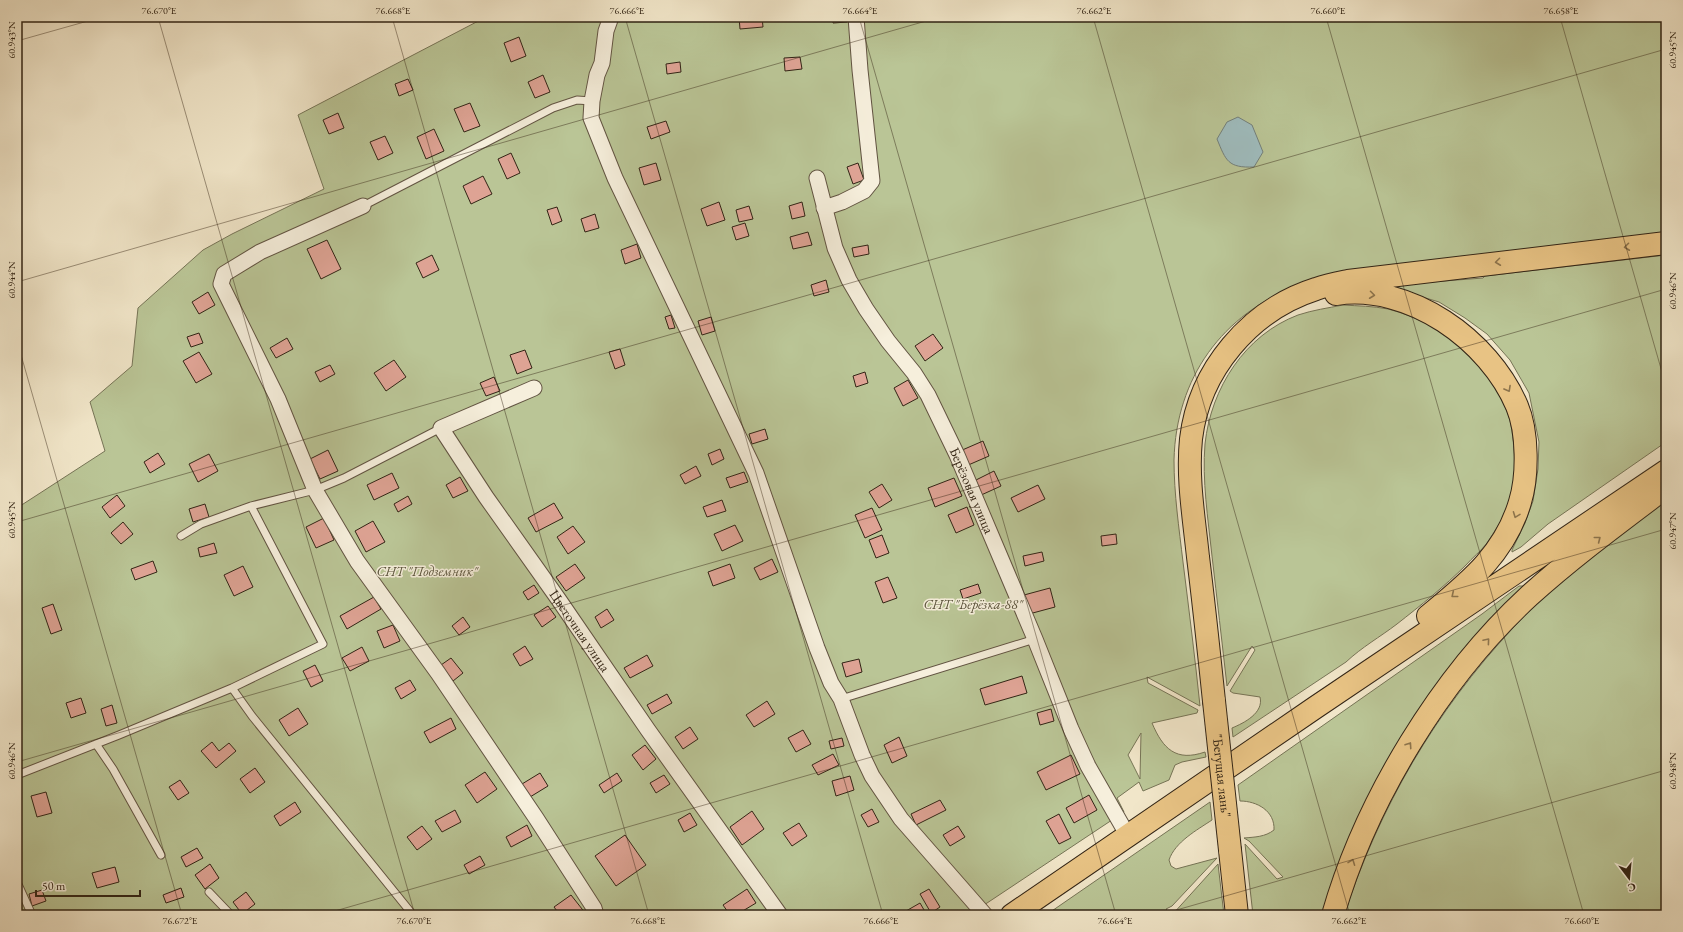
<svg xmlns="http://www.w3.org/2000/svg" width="1683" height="932" viewBox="0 0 1683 932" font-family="'EB Garamond',serif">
<rect width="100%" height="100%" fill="#f1e6c9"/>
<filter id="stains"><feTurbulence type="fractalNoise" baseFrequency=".005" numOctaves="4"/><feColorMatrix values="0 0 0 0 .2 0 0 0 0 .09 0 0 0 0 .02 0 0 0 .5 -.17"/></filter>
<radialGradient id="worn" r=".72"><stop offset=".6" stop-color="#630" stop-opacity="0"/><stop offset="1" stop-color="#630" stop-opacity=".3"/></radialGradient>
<path fill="#bac596" stroke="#767456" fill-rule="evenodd" d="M 486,17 L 1666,17 L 1666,234 L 1299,285 C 1222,314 1176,378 1174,460 C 1174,494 1179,528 1183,562 C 1189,610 1195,658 1200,706 L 1147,677 L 1148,683 L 1198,710 L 1197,713 L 1152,723 C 1163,749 1176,762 1205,752 L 1206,757 L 1182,762 L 1175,765 L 1169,780 L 1143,791 L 1139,782 L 1117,798 L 1124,812 L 969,915 L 17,915 L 17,508 L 105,451 L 90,402 L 132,366 L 138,308 L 203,250 L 232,234 L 324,189 L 298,115 ZM 1141,733 L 1140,778 L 1140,779 L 1128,755 Z
M 1666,255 L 1666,442 L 1548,524 L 1521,547 L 1512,552 L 1512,550 L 1525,523 L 1533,501 L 1538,469 L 1539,442 L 1529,393 L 1510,360 L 1487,334 L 1465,318 L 1439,302 L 1396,289 L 1396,287 L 1405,284 L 1483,278 L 1485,276 Z
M 1343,305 C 1358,306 1373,306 1388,309 C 1442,323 1490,361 1508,414 C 1512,425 1513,439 1514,450 C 1515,465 1515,494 1509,507 C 1503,519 1494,532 1487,543 C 1481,551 1472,558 1466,565 C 1445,586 1420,606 1397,624 C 1380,637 1362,647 1346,662 L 1233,737 L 1232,728 C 1244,723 1264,713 1260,697 L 1233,693 L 1230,691 L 1255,650 L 1252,646 L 1227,686 C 1222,642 1217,599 1212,556 C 1208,519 1202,480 1205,444 C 1211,388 1245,335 1298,315 C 1313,310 1328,308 1343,305 Z
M 1666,500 L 1666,915 L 1344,915 C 1380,806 1435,712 1513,628 C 1527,613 1542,596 1558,583 C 1592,554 1630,528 1666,500 Z
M 1519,586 L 1523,586 L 1480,632 L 1323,915 L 1253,915 L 1245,844 L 1277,879 L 1283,877 L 1249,841 L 1244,838 C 1255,837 1265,837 1274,830 C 1275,811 1257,801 1240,801 L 1238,785 L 1482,614 Z
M 1210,802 L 1212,820 C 1197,830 1175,842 1169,860 L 1171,866 L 1176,869 L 1217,858 L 1172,906 L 1166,909 L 1171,915 L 1046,915 Z
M 1218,864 L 1224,915 L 1172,915 Z"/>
<path fill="#9fbdbf" stroke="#73807b" d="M 1238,117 L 1252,125 L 1263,152 L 1254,167 C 1228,168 1226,161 1217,139 L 1227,122 Z"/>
<path fill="#dea394" stroke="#322415" d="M 739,17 L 762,17 L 763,27 L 740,29 Z
M 833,17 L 847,17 L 847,22 L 833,23 Z
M 519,37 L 526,56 L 511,62 L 504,43 Z
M 800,57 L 802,69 L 785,71 L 784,58 Z
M 680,62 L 681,72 L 667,74 L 666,64 Z
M 543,75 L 550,92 L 535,98 L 528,82 Z
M 408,79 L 413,90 L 399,96 L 395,84 Z
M 470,103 L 480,126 L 464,132 L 454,109 Z
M 338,113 L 344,128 L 329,134 L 323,120 Z
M 666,121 L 670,132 L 651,139 L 647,127 Z
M 434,129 L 444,151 L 426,159 L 417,137 Z
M 385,136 L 393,153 L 378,160 L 370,142 Z
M 511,153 L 520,173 L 507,179 L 498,159 Z
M 656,163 L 661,180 L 644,185 L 639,168 Z
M 858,163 L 864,180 L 853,184 L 847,167 Z
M 483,176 L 492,194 L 471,204 L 463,186 Z
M 719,202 L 725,220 L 707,226 L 701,209 Z
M 802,202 L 805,216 L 792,219 L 789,206 Z
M 749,206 L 753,219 L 739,222 L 736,210 Z
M 557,207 L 562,221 L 552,225 L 547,210 Z
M 595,214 L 599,228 L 585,232 L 581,219 Z
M 745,223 L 749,236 L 736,240 L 732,227 Z
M 808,232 L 812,245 L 793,249 L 790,237 Z
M 327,240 L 341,269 L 321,279 L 307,249 Z
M 637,244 L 641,258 L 625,264 L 621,250 Z
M 868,245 L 869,254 L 854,257 L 852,248 Z
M 432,255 L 439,270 L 423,278 L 416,263 Z
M 826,280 L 829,292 L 814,296 L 811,285 Z
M 208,292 L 215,305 L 199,314 L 192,302 Z
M 671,315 L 675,328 L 669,329 L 665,317 Z
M 711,317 L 715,331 L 702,335 L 698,321 Z
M 199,333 L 203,343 L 191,347 L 187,337 Z
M 933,334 L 943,348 L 925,361 L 915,346 Z
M 287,338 L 293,349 L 276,358 L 270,348 Z
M 620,349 L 625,365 L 615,369 L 609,352 Z
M 525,350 L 532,368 L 517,374 L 510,355 Z
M 199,352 L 212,374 L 196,383 L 183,361 Z
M 394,360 L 406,377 L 386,391 L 374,373 Z
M 330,365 L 335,374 L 320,382 L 315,372 Z
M 865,372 L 868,383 L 856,387 L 853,376 Z
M 494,377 L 500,391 L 486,396 L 480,383 Z
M 908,380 L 918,398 L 903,406 L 894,388 Z
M 765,429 L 768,439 L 752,444 L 749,434 Z
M 983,441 L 989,456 L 966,466 L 960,451 Z
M 720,449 L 724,459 L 712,465 L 708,454 Z
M 328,450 L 338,471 L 320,479 L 310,459 Z
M 158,453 L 165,464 L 150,473 L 144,462 Z
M 209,454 L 218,471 L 198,482 L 189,464 Z
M 696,466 L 701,476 L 685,484 L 680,475 Z
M 994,471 L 1001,486 L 979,496 L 972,482 Z
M 744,472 L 748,482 L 730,488 L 726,478 Z
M 392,473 L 399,488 L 374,500 L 367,485 Z
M 460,477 L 468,491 L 453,498 L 446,485 Z
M 954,478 L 962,496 L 935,507 L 928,488 Z
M 882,484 L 892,500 L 879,508 L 869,492 Z
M 1038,485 L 1045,499 L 1018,512 L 1011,498 Z
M 117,495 L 125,506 L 110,518 L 102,507 Z
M 408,496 L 412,504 L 398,512 L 394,504 Z
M 722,500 L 726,511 L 707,517 L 703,507 Z
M 554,503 L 563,518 L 536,532 L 528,518 Z
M 205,504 L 209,517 L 193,522 L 189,509 Z
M 967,507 L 974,525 L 956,533 L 948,515 Z
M 872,508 L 882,530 L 865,538 L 855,515 Z
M 324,518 L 334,540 L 316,548 L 306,527 Z
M 373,521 L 385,542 L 366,552 L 355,531 Z
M 123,522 L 133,534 L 121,544 L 111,533 Z
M 735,525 L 743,541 L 722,551 L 714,534 Z
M 573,526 L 585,542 L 568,554 L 557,537 Z
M 1116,534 L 1117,544 L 1102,546 L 1101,536 Z
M 882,535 L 889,553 L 876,558 L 869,540 Z
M 214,543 L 217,553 L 200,557 L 198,548 Z
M 1042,552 L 1044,561 L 1025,566 L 1023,556 Z
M 772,559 L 778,572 L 760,580 L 754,568 Z
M 153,561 L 157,572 L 135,580 L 131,569 Z
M 575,564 L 585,578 L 566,591 L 556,577 Z
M 730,564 L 735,578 L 713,586 L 708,572 Z
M 243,566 L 253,587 L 234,596 L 224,575 Z
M 888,577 L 897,598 L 883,603 L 875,582 Z
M 978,584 L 981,593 L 963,599 L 960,590 Z
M 534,585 L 539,593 L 528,600 L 523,592 Z
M 1050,588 L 1055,607 L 1029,614 L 1024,595 Z
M 374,597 L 381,609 L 347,629 L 340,616 Z
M 53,604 L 62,630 L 51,634 L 42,608 Z
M 548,606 L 556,617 L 542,627 L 534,615 Z
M 607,609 L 614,620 L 601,628 L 595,617 Z
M 463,617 L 470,627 L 459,635 L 452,626 Z
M 393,625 L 400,641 L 384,648 L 377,631 Z
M 525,646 L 533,659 L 520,666 L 513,654 Z
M 362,647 L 369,661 L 350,671 L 342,658 Z
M 647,655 L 653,666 L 630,678 L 624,668 Z
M 451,658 L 463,673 L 453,681 L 441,665 Z
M 859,659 L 862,672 L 846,677 L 842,663 Z
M 315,665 L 323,681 L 311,687 L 303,671 Z
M 1022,676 L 1027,693 L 985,705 L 980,689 Z
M 410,680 L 416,690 L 401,699 L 395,688 Z
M 667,694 L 672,703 L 652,714 L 647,705 Z
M 81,698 L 86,713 L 71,718 L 66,703 Z
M 767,701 L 775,714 L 754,727 L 746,715 Z
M 112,705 L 117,723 L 106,726 L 101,709 Z
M 298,708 L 308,724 L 289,736 L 279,720 Z
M 1051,709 L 1054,721 L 1040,725 L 1037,713 Z
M 451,718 L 456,729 L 430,743 L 424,732 Z
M 690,727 L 698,739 L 683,749 L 675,737 Z
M 803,730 L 811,744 L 796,752 L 788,738 Z
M 899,737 L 907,756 L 892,763 L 884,745 Z
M 842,738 L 844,746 L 831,749 L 829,741 Z
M 212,742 L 219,751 L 229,743 L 236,751 L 216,768 L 201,751 Z
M 645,745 L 656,759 L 643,770 L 632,755 Z
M 833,754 L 839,765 L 818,775 L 812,765 Z
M 1071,755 L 1080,774 L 1046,790 L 1037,772 Z
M 255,768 L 265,782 L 250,793 L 240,779 Z
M 485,772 L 497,789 L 477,803 L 465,785 Z
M 540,773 L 548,786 L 530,797 L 522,784 Z
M 617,773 L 622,781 L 604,793 L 599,785 Z
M 664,775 L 670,784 L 656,793 L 650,783 Z
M 850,776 L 854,790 L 836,796 L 832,781 Z
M 180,780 L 189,793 L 178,800 L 169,787 Z
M 46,792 L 52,813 L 37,817 L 31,796 Z
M 1089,795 L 1097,810 L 1074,823 L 1066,808 Z
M 940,800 L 946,810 L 916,825 L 911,814 Z
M 295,802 L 301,812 L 280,826 L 274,816 Z
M 872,809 L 879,822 L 868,827 L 861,815 Z
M 455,810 L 461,822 L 442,832 L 435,821 Z
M 752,811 L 764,829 L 742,845 L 730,827 Z
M 690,813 L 697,825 L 684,832 L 678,820 Z
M 1059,814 L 1071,838 L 1059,844 L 1046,821 Z
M 799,823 L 807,836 L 792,846 L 783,833 Z
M 527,825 L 532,836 L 511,847 L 506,837 Z
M 422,826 L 432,839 L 417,850 L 407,837 Z
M 958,826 L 965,837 L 950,846 L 943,835 Z
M 625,835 L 646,865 L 616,886 L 595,856 Z
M 197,848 L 203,858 L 186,867 L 181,857 Z
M 480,856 L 485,865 L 469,874 L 464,865 Z
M 210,864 L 219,878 L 205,889 L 195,875 Z
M 115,867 L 119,882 L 97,888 L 92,873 Z
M 181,888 L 184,897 L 166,903 L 163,895 Z
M 747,889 L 756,903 L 736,915 L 730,915 L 723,905 Z
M 929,889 L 940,907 L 931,913 L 920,894 Z
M 42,890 L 46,901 L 32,906 L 29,894 Z
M 246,892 L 255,904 L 242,914 L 233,902 Z
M 571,895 L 586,914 L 585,915 L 560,915 L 554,907 Z
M 920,903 L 927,915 L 909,915 L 906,911 Z
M 283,910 L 287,915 L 277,915 Z"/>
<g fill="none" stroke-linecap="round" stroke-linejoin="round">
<defs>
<path id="lane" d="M 363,206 L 553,108 L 577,100 L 592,101
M 181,536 L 201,524 L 251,506 L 315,490 L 344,478 L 441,428
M 232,688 L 252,716 L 413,915
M 841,699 L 1035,639
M 96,744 L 113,769 L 161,855
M 17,775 L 119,735 L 232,688 L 323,644 L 251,506
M 17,882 L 32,915
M 209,892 L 231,915"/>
<g id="street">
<path d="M 611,17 L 606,31 L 602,63 L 597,75 L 592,101 L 591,118 L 615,178 L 756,473 L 817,648 L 831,683 L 841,699 L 862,755 L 872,776 L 901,819 L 985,915"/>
<path id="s1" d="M 817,178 L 835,248 L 849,280 L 866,309 L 888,341 L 914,373 L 928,395 L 957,455 L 1035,639 L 1071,729 L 1088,766 L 1128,836"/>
<path d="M 363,206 L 260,252 L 224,274 L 221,284 L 278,399 L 315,490 L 357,561 L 438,673 L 536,818 L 594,908 L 596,915"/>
<path d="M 824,208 L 842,202 L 864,191 L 872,181 L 860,70 L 856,17"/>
<path id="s2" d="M 534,388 L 441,428 L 486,497 L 559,600 L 648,730 L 780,915"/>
</g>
<path id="primary" d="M 1336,294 C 1410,283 1489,340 1517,406 C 1528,432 1528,476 1520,502 C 1505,554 1468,583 1428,616
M 1214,701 C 1209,653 1204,605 1198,557 C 1194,518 1187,478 1191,439 C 1199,370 1250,310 1316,289 C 1327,285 1338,283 1348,281 L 1666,243
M 1230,850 L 1237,915
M 1012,915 L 1316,707 L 1666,471
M 1333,915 C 1366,800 1441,677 1529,596 C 1571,558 1617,524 1662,490"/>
</defs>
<use href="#lane" stroke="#625442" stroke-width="9"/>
<use href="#street" stroke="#625442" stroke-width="17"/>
<use href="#primary" stroke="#322415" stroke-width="24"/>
<use href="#lane" stroke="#f6efdc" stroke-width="7"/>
<use href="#street" stroke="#f6efdc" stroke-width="15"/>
<use href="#primary" stroke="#e8c384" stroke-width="22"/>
<defs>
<g id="primary-bridge">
<path id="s3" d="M 1214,701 L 1230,850"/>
</g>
</defs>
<use href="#primary-bridge" stroke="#322415" stroke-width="24" stroke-linecap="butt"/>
<use href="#primary-bridge" stroke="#e8c384" stroke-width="22"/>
</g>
<defs><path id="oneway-chevron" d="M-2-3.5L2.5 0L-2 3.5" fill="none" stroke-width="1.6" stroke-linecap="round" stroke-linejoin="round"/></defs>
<g stroke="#8d744c">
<use href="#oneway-chevron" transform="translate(1627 247) rotate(173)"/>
<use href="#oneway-chevron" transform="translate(1498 262) rotate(173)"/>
<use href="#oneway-chevron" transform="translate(1372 295) rotate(7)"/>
<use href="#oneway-chevron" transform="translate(1508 389) rotate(61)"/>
<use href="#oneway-chevron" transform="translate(1516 515) rotate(111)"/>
<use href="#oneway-chevron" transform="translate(1598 539) rotate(-38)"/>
<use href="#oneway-chevron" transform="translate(1454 595) rotate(141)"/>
<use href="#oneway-chevron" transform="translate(1487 641) rotate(-50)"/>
<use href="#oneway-chevron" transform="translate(1409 745) rotate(-56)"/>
<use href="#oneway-chevron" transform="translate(1352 862) rotate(-69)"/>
</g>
<path fill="none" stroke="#322415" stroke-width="1" stroke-opacity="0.45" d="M 158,17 L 415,915M 392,17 L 649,915M 625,17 L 883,915M 859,17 L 1116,915M 1093,17 L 1350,915M 1326,17 L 1584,915M 1560,17 L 1666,386M 17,41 L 102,17M 17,282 L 940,17M 17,341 L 182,915M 17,522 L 1666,49M 17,762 L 1666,289M 321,915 L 1666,529M 1159,915 L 1666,770"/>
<g text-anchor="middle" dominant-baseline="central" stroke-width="3" stroke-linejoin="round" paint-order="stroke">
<g font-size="14" fill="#322415" stroke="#f6efdc">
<text stroke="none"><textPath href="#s1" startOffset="352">Берёзовая улица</textPath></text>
<text stroke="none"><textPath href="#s2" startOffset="347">Цветочная улица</textPath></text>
<text stroke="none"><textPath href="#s3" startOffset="75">"Бегущая лань"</textPath></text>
</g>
<g font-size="14" font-style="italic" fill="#5b543c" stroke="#f6efdc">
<text x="427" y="571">СНТ "Подземник"</text>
<text x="973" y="604">СНТ "Берёзка-88"</text>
</g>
</g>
<rect width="1683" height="932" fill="none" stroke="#f1e6c9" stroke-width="44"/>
<g transform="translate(1629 878) rotate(164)" stroke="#f6efdc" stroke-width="3" paint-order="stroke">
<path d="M0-3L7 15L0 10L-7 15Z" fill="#322415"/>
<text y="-6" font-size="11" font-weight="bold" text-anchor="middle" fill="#322415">С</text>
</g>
<path d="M36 890v6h104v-6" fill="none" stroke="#322415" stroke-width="2"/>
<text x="42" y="890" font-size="12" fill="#322415" stroke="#f6efdc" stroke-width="3" paint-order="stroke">50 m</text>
<rect x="22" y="22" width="1639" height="888" fill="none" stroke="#322415" stroke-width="1.5"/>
<g font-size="10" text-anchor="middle" fill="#322415">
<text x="159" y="14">76.670°E</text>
<text x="393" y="14">76.668°E</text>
<text x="627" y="14">76.666°E</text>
<text x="860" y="14">76.664°E</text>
<text x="1094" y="14">76.662°E</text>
<text x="1328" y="14">76.660°E</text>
<text x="1561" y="14">76.658°E</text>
<text transform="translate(11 40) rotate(-90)" y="4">60.943°N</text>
<text transform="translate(1672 50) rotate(-90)" y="4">60.945°N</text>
<text transform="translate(11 280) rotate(-90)" y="4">60.944°N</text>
<text transform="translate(1672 291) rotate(-90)" y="4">60.946°N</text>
<text transform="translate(11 520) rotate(-90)" y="4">60.945°N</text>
<text transform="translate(1672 531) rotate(-90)" y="4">60.947°N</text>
<text transform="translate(11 761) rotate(-90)" y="4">60.946°N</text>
<text transform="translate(1672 771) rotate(-90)" y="4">60.948°N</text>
<text x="180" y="924">76.672°E</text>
<text x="414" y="924">76.670°E</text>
<text x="648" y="924">76.668°E</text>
<text x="881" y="924">76.666°E</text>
<text x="1115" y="924">76.664°E</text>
<text x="1349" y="924">76.662°E</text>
<text x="1582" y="924">76.660°E</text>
</g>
<rect width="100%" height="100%" filter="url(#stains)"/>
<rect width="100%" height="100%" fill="url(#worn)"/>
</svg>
